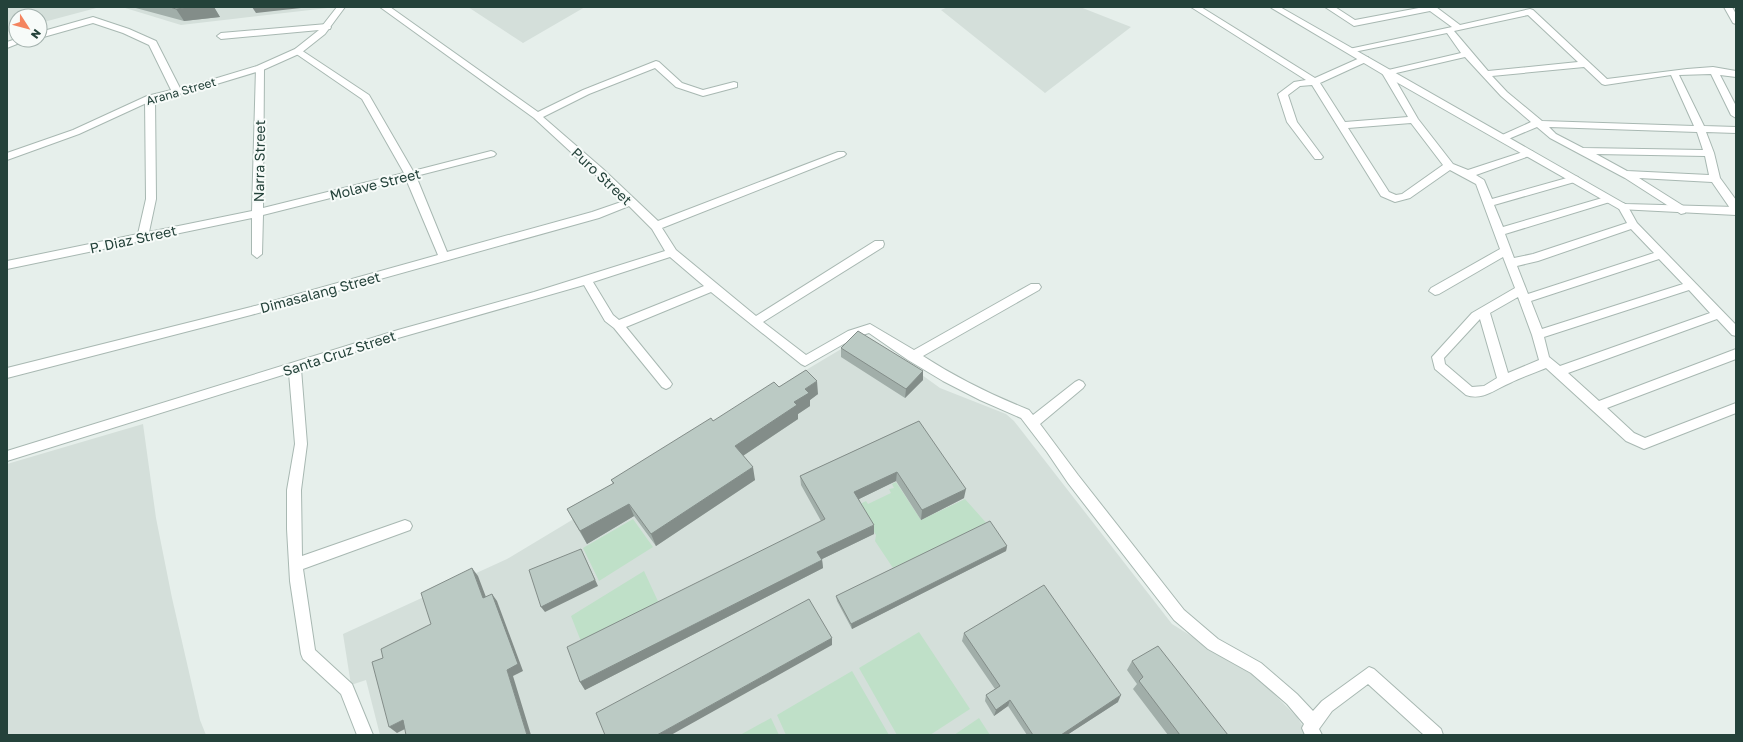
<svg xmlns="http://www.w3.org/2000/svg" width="1743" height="742" viewBox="0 0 1743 742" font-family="'Golos Text',sans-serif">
<rect width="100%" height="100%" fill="#e6efeb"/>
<path fill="#d4dfda" d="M 7,7 L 100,7 L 40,23 L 40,16 L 16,16 L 16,30 L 7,32 Z
M 122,7 L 336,7 L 181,25 Z
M 468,7 L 585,7 L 523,43 Z
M 948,7 L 1080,7 L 1131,27 L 1045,93 L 941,10 Z
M 866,338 L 875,341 L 940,388 L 1006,414 L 1014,421 L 1172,624 L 1256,676 L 1297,717 L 1308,735 L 380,735 L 366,680 L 351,685 L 343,634 L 507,559 L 577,517 L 801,373 L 858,339 Z
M 143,424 L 156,518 L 172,598 L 200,720 L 206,735 L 7,735 L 7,464 Z"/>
<path fill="#bfe0c8" d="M 896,482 L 921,520 L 965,499 L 989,526 L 895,571 L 875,541 L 876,535 L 855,502 L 860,504 L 866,501 L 868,504 L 891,493 L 889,489 L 894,488 L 892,484 Z
M 633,519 L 653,547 L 599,581 L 583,548 Z
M 644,571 L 662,610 L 584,649 L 571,616 Z
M 919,632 L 970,709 L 930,735 L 897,735 L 859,668 Z
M 852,671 L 889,735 L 786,735 L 777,715 Z
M 771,718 L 779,735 L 740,735 Z
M 979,718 L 990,735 L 954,735 Z"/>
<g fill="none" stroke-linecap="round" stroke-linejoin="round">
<defs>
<path id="minor" d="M 380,7 L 390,7 L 538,112 L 583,90 L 656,61 L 659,62 L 682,83 L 703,90 L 734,82 L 737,83 L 737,87 L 703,96 L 676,87 L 655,68 L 589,94 L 543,117 L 603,169 L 658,221 L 838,152 L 844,152 L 846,154 L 844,156 L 662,228 L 676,250 L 756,316 L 875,241 L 883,241 L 884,244 L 883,247 L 763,322 L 806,355 L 848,331 L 870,324 L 914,350 L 1031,284 L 1039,284 L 1041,287 L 1039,290 L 923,356 C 957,378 992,395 1029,410 L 1033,415 L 1075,382 L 1079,380 L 1083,382 L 1085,385 L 1083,388 L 1040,424 L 1078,475 L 1184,610 L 1218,639 L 1261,663 L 1297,694 L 1313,711 L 1322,701 L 1369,667 L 1374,669 L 1441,729 L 1443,735 L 1424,735 L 1368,684 L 1332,711 L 1319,729 L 1322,735 L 1305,735 L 1302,728 L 1304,724 L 1287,704 L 1251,673 L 1208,649 L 1174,620 L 1068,483 L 1047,452 L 1021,418 L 980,400 L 943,381 L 908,360 L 869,333 L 856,337 L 805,366 L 801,364 L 711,292 L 626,327 L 670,381 L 672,384 L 670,387 L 666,389 L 662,387 L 614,328 L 605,321 L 584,285 L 398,338 L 301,369 L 307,444 L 301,490 L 302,556 L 405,520 L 410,522 L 412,526 L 410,530 L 303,569 L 315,650 L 352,684 L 373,735 L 357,735 L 341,694 L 303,659 L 301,654 L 290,581 L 287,529 L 287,490 L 295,444 L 289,373 L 7,461 L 7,451 L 398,330 L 534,292 L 665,251 L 652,229 L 629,206 L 599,218 L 251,315 L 7,378 L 7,368 L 251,307 L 438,255 L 406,179 L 263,215 L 262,254 L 257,258 L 252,254 L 252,218 L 7,269 L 7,261 L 138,234 L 146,199 L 145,98 L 150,95 L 155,98 L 156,199 L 149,232 L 252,211 L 256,68 L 260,65 L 264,68 L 263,208 L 404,173 L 362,99 L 295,53 L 295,49 L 298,48 L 369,95 L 413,171 L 491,151 L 494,152 L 496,154 L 494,156 L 416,176 L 447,252 L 592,212 L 624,201 L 534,118 ZM 670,257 L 704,286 L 619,320 L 613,315 L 593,282 Z
M 1191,7 L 1201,7 L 1315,78 L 1362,57 L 1368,57 L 1368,61 L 1320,83 L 1345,122 L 1408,117 L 1382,73 L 1384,71 L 1461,53 L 1447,33 L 1349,53 L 1349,49 L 1452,27 L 1430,11 L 1354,26 L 1325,7 L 1335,7 L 1355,20 L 1424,7 L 1436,7 L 1460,25 L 1530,9 L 1533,10 L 1607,79 L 1687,69 L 1713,67 L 1736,71 L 1736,77 L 1720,75 L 1736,106 L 1736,118 L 1731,115 L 1711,74 L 1679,75 L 1704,126 L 1736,127 L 1736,133 L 1706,132 L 1714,153 L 1720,178 L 1736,200 L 1736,212 L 1732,211 L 1712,182 L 1639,178 L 1685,207 L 1686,210 L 1685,213 L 1681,214 L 1625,178 L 1550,138 L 1537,127 L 1506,140 L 1500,140 L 1498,138 L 1500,136 L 1531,122 L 1501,96 L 1465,57 L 1392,74 L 1418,119 L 1453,164 L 1468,170 L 1526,151 L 1532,151 L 1534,153 L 1532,155 L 1476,175 L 1484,180 L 1492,199 L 1574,176 L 1578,177 L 1579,179 L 1578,181 L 1494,205 L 1503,227 L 1609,196 L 1614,199 L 1613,201 L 1505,234 L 1514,258 L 1533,254 L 1627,223 L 1618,207 L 1623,203 L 1627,205 L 1637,223 L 1736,325 L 1736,336 L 1732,335 L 1717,319 L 1568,373 L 1599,401 L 1736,349 L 1736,359 L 1607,408 L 1634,433 L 1645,438 L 1736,403 L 1736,413 L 1644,449 L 1626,441 L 1546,368 C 1534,373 1522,377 1510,383 C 1495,389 1483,401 1466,395 L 1435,369 L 1432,357 L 1472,313 L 1515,288 L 1503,257 L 1439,294 L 1435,295 L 1429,291 L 1431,288 L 1500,249 L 1476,184 L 1450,170 L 1410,198 L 1395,202 L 1381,196 L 1312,85 L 1300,86 L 1288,95 L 1297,122 L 1323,157 L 1321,159 L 1315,159 L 1287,122 L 1278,94 L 1294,82 L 1306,80 ZM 1528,15 L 1578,62 L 1488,71 L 1454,31 ZM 1584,67 L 1602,84 L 1605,85 L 1671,75 L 1694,126 L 1542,121 L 1507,92 L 1492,76 ZM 1411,123 L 1443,165 L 1402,194 L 1396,195 L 1389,192 L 1348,128 ZM 1549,127 L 1697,132 L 1703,150 L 1583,148 L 1556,134 ZM 1596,154 L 1705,156 L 1709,175 L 1627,171 ZM 1631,229 L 1654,253 L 1528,294 L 1517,266 L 1538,261 ZM 1659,259 L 1683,284 L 1542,329 L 1531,301 ZM 1689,290 L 1710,313 L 1560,366 L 1549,357 L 1544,337 ZM 1518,297 L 1532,335 L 1539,360 L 1508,373 L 1490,313 ZM 1480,319 L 1497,378 L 1484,386 L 1472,387 L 1445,364 L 1444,358 Z
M 93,17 L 129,29 L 156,41 L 182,92 L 180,94 L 177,95 L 172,92 L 149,45 L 123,33 L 93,23 L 40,38 L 40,32 Z
M 327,24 L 331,27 L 330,29 L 221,39 L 217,36 L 221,33 Z
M 16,39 L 27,40 L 7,48 L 7,42 Z"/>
<path id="tertiary" d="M 337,7 L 345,7 L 325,34 L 301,53 L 263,70 L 210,86 L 153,100 L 79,134 L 7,160 L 7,153 L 73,130 L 147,96 L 204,82 L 257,66 L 295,49 L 319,30 Z
M 1270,7 L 1280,7 L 1625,204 L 1736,207 L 1736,215 L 1619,209 L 1384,75 Z
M 1724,7 L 1732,7 L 1736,14 L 1736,24 L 1733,23 Z"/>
</defs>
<use href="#minor" stroke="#a8b8b2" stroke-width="2"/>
<use href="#tertiary" stroke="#a8b8b2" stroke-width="2"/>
<use href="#minor" fill="#fff" fill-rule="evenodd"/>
<use href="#tertiary" fill="#fff" fill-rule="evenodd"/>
</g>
<path fill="#a1aea9" d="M 132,7 L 214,7 L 220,17 L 184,21 Z
M 841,348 L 923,371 L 923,380 L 905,398 L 841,357 Z
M 779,387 L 818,394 L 810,400 L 810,406 L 798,414 L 798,419 L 743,456 L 755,480 L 656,546 L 634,516 L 587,544 L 574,522 L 567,509 L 613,484 L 611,480 L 713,421 Z
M 919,421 L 964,498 L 921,520 L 896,481 L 859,499 L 874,534 L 822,559 L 823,568 L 585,690 L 580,682 L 821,521 L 801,485 L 800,476 Z
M 1007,546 L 1006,551 L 852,629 L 837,601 L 836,596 Z
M 964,633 L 1118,702 L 1067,735 L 1027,735 L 1008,706 L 994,716 L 985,701 L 986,695 L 995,689 L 962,641 Z
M 1132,661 L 1228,735 L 1168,735 L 1133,689 L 1137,684 L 1127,670 Z"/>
<path fill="#838d89" d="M 192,7 L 214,7 L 220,17 L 184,21 L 176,9 Z
M 252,7 L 310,7 L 256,13 Z
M 923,371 L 923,380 L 905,398 L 906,389 Z
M 817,381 L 818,394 L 810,400 L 810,406 L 798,414 L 798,419 L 738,459 L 735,446 L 794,402 L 805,389 Z
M 753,467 L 755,480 L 656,546 L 651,534 Z
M 897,472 L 896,481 L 855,501 L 854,492 Z
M 966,489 L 964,498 L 921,520 L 922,510 Z
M 629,504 L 634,516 L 587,544 L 580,531 Z
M 874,525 L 874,534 L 818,561 L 817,552 Z
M 1007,546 L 1006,551 L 852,629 L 851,624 Z
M 581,549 L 598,586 L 545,612 L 541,607 Z
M 822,560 L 823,568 L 585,690 L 580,682 Z
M 472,568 L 478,576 L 489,605 L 483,598 Z
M 492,594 L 497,601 L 523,671 L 513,676 L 531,735 L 527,735 L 507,670 Z
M 832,638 L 832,645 L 671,735 L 657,735 Z
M 1121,695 L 1118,702 L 1067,735 L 1061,735 Z
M 1010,700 L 1008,706 L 994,716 L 996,710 Z
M 403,720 L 411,726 L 397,733 L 389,727 Z"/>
<path fill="#bbcac4" stroke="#838d89" d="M 170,7 L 192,7 L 176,9 Z
M 858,331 L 923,371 L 906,389 L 841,348 Z
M 806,370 L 817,381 L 805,389 L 809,393 L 794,402 L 797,405 L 735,446 L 753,467 L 651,534 L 629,504 L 580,531 L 567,509 L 614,483 L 611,480 L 711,418 L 713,421 L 774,382 L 779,387 Z
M 919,421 L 966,489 L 922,510 L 897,472 L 854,492 L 874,525 L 817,552 L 822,560 L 580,682 L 567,647 L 825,519 L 800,476 Z
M 990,521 L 1007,546 L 851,624 L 836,596 Z
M 581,549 L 595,580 L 541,607 L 529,570 Z
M 472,568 L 483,598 L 492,594 L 518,664 L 507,670 L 527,735 L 406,735 L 403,720 L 389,727 L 372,662 L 383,658 L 381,649 L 431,624 L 421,593 Z
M 1044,585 L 1121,695 L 1061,735 L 1033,735 L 1010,700 L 996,710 L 986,695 L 1000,686 L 964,633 Z
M 809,599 L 832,638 L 657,735 L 605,735 L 596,713 Z
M 1158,646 L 1228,735 L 1180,735 L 1139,681 L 1143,677 L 1132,661 Z"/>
<g text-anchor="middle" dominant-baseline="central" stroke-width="4" stroke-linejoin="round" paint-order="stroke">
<g font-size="12" fill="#24423a" stroke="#f7fbf9">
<text transform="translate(181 91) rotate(-16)">Arana Street</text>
</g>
<g font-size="14" fill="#24423a" stroke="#f7fbf9">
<text transform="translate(259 161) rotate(-89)">Narra Street</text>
<text transform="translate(602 176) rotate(43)">Puro Street</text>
<text transform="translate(375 184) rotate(-14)">Molave Street</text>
<text transform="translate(133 239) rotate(-12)">P. Diaz Street</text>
<text transform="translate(320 292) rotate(-15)">Dimasalang Street</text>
<text transform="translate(339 353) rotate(-18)">Santa Cruz Street</text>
</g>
</g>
<rect width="1743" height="742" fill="none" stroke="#24423a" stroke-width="16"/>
<g transform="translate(28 28) rotate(126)"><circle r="19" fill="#f7fbf9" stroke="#a3b1ad"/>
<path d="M0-3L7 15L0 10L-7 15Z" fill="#f4845f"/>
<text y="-6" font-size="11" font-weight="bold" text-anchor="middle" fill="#24423a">N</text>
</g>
</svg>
